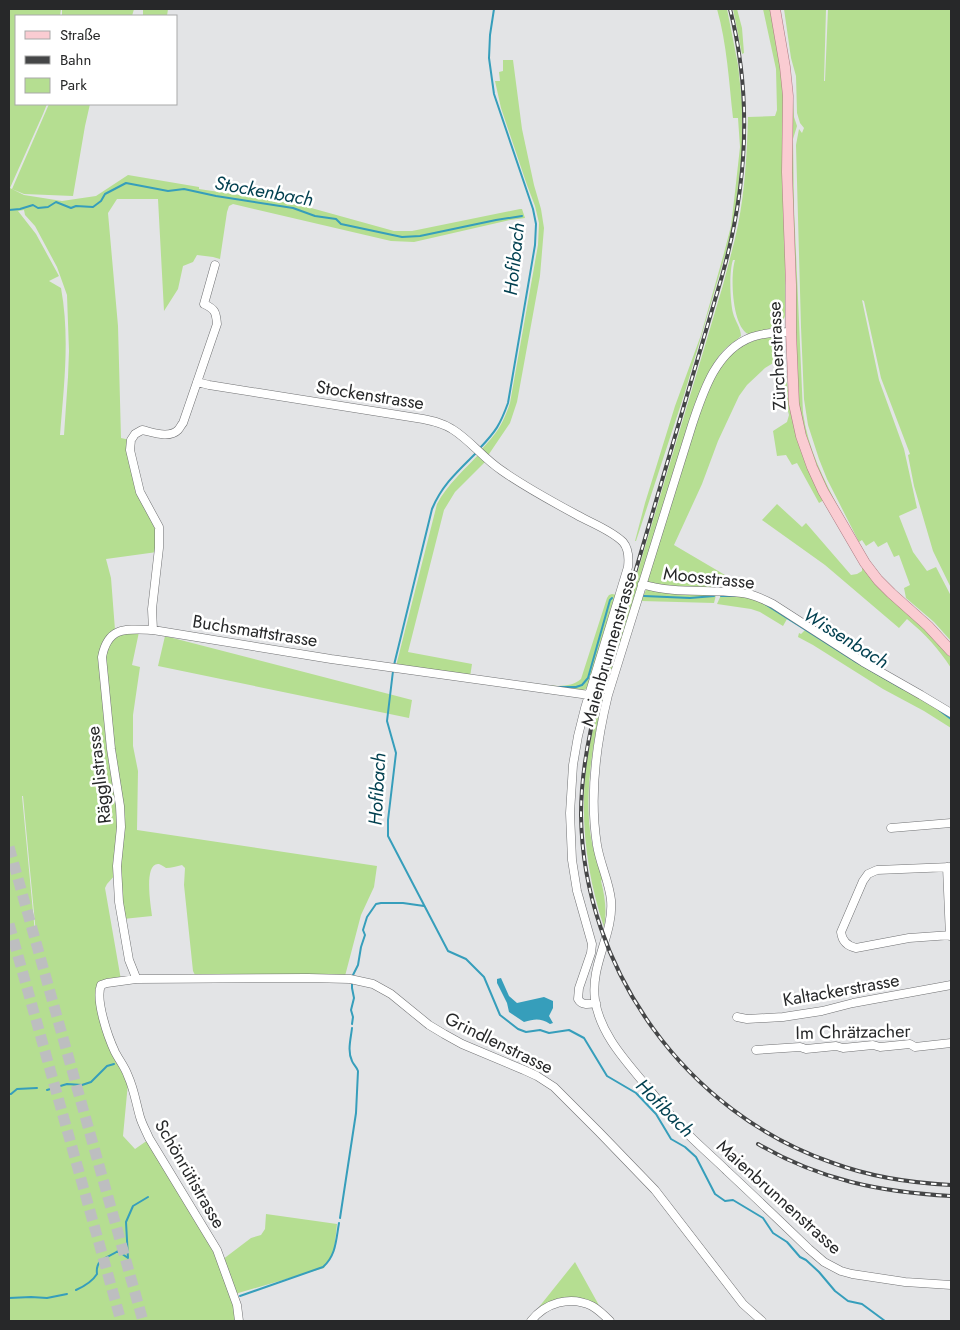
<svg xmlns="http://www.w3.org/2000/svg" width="960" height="1330" viewBox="0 0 960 1330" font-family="Jost,sans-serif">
<rect width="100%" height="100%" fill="#e3e4e6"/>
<path fill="#b5de91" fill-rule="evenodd" d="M 9,9 L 61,9 L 60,16 L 16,16 L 16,104 L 47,104 L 43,114 L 10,188 L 24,195 L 62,201 L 96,196 L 128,175 L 199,187 L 199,189 L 273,200 L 286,201 L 394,231 L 412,231 L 520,209 L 522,209 L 525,218 L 510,220 L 414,242 L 391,241 L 233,204 L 229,206 L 227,212 L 220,259 L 213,257 L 197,255 L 193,262 L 183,266 L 178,289 L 164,311 L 158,199 L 117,199 L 108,213 L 118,326 L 121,438 L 130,440 L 139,494 L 157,533 L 157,552 L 106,559 L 111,578 L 115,630 L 100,657 L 119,814 L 116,874 L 107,884 L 105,888 L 121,980 L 97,984 L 101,1019 L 128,1083 L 123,1136 L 135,1149 L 148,1140 L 217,1250 L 239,1321 L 9,1321 ZM 24,210 L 25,215 L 35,226 L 57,267 L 67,295 L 69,351 L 68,377 L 64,435 L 60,435 C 64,385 70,337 61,288 L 49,281 L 59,276 L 36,234 L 18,211 ZM 22,796 L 23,796 L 36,934 L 35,933 Z
M 62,9 L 134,9 L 132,16 L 62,16 Z
M 143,9 L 168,9 L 167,16 L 143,16 Z
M 717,9 L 727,9 L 738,65 L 742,103 L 742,151 L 735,216 L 727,249 L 684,395 L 636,541 L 635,541 L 645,503 L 675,406 L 701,335 L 724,253 L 731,226 L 735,192 L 740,147 L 738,118 L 733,118 C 729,82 727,44 717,9 Z
M 733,9 L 737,9 L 742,28 L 744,53 L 742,54 Z
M 763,9 L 772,9 L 786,109 L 785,316 C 781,330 761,330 748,334 C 732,326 730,276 735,260 L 733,260 C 729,271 730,301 733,313 C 735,321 741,328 741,336 C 736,341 730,344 725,349 C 710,364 703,387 694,406 L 602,702 C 593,744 585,787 590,831 C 592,848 598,864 603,879 L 601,881 C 605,897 607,911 604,927 C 587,876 580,822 586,768 C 590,736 599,706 607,675 L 723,285 C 728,265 734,245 738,225 C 745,190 747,153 748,117 L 775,116 L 777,110 L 776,69 Z
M 784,9 L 826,9 L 824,81 L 825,81 L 828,9 L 951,9 L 951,588 L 933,551 L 914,486 L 908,455 L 910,454 L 881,378 L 864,301 L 862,300 L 879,380 L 904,449 L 917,508 L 899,516 L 913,552 L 927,571 L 936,567 L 951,596 L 951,641 L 934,622 L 906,598 L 904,588 L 910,585 L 899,555 L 894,557 L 887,542 L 878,547 L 874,541 L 866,546 L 862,540 L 859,542 L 827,479 L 819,459 L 808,425 L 804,399 L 801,327 L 796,145 L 799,129 L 802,133 L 804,128 L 800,123 L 797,113 L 796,76 L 791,58 Z
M 503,60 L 513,60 L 522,129 L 534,185 L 541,209 L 544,228 L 540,276 L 517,402 L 510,423 L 487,457 L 480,451 C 497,433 502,426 510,403 L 538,245 L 539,223 L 535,206 L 527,185 L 501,108 L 495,81 L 500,81 L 499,72 L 503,71 Z
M 793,100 L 794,117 L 797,126 L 793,139 L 794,208 L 803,413 C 809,456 831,492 850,530 L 816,469 L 799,412 L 791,199 Z
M 49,104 L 90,104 L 85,126 L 73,196 L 24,194 L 12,189 Z
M 766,337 L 774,337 L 780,339 L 783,349 L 789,400 L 797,440 L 824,500 L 819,503 L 797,463 L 792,465 L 786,455 L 777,456 L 773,431 L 787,422 L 789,415 L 784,396 L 778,360 L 765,368 L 747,385 L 739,396 L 718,441 L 702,484 L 674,545 L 725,575 L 718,588 L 668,587 L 648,582 L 647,579 L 702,404 C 718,370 726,347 766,337 Z
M 479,454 L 486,461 L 455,492 L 444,510 L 408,652 L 472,664 L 470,677 L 396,666 L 437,504 C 447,485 464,470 479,454 Z
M 777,504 L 802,527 L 806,523 L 851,575 L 857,574 L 862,571 L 862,566 L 857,559 L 859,558 L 947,651 L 951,657 L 951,668 C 938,648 926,635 907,619 L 899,628 L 825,565 L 762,520 Z
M 650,588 L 713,593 L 716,595 L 714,603 L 641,601 L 646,590 Z
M 612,594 L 618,595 L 589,685 L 586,689 L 580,691 L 532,686 L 532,683 C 547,685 569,690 581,679 L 607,598 L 609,595 Z
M 721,595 L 742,595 L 764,601 L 803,627 L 802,628 L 787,619 L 783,626 L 760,612 L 751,609 L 717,604 Z
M 806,629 L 951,716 L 951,728 L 924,711 L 883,689 L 813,645 L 798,637 L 799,633 L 801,634 Z
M 139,632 L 132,665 L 140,667 L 133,715 L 133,746 L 138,771 L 137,830 L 377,866 L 374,887 L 361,915 L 345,976 L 195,975 L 193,971 L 184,885 L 185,868 L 182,865 C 177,866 171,868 166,868 C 164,867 162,865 159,864 C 143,862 151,907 152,916 L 123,919 L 119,864 L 114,762 L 105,649 L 120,633 Z
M 165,636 L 412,700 L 409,718 L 158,666 Z
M 266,1214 L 337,1224 L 334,1252 L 324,1268 L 235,1294 L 222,1260 L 251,1238 L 261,1235 L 265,1229 Z
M 575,1262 L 601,1309 L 581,1299 L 560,1298 L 539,1307 Z"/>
<path fill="#369ebb" d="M 501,978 L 509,996 L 517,1003 L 544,997 L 553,1001 L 553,1008 L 549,1016 L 553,1023 L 550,1024 C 540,1018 535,1019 524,1022 L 509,1012 L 507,1003 L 497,983 L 497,979 Z"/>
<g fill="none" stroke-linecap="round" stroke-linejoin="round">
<path stroke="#369ebb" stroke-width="2" d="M 9,210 L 20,209 L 33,205 L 38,208 L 48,207 L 56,202 L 71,208 L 76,206 L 93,207 L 101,201 L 105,194 L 126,183 L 168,191 L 184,189 L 216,196 L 293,208 L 315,216 L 336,219 L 341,224 L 402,237 L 420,236 L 496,220 L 522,216
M 480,448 C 496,431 500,425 508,403 L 535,245 L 536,224 L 533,209 L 494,94 L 489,58 L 490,35 L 494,9
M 644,596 L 690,598 L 714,596
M 721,596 L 738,596
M 762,602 L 856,662 L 903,689
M 394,665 L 432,509 C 442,485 458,471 476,453
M 393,671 L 387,721 L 396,753 L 388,820 L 388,836 L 448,951 L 466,959 L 484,977 L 500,1015 L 518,1029 L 526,1032 L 540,1030 L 549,1033 L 569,1030 L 584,1038 L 607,1076 L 636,1093 L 656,1114 L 671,1139 L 685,1147 L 696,1157 L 715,1194 L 725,1201 L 733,1200 L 763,1218 L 773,1233 L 787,1242 L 800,1257 L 806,1260 L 819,1272 L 835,1291 L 848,1301 L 862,1304 L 885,1321
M 558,687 L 576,687 L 582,685 L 588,678 L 610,600 L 612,598
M 939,710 L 951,719
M 353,975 L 358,965 L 361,947 L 365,935 L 363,930 L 367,917 L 376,904 L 381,903 L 403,903 L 424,906
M 352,982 L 352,988 L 354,998 L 351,1010 L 353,1017 L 352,1024
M 47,1090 L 67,1084 L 82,1085 L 91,1082 L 107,1066 L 114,1064
M 9,1094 L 11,1094 L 17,1089 L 37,1088
M 340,1218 L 356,1113 L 358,1071 C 356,1066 353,1064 352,1061 C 347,1051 351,1038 352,1028
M 76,1290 C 85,1286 92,1282 97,1274 C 95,1258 108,1258 118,1251 L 128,1258 L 126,1222 L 133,1206 L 148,1197
M 240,1296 L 323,1267 C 336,1256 336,1240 339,1223
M 9,1298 L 31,1297 L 47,1298 L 67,1294"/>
<path stroke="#bdbec0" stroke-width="11" stroke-dasharray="11 5.5" stroke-linecap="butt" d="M 9,847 L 143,1321
M 9,924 L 121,1321"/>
<defs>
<path id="minor" d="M 791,332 C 777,332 764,333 752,337 C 716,350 703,392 692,425 L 608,695 C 596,744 589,795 597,845 C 600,864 609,881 611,900 C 614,934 590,964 595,1000 C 600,1033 624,1059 644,1083 C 657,1099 670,1115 683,1129 C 697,1144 713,1157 727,1171 C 755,1197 782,1223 809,1249 L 824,1262 L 841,1271 L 852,1274 L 905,1282 L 951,1285
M 197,382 L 209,385 L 423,419 C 433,421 443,423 452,429 C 470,440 483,458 501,470 C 525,487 551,501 577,515 C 591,523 611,530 623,542 C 629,549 629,558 628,567 L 585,708 L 578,736 L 573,765 L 570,813 L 572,860 L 577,891 L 592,944 L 591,953 L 579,988 L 578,999 C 582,1006 589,1004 596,1003
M 642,584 C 676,595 713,588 748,594 C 757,596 765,600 773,604 L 863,662 L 921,695 L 951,713
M 153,630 L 152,609 L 159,548 L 159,527 L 140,492 L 130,450 L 131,440 L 135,434 L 142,430 C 152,432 169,439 178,430 C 180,428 181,425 183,423 L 217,324 C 216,312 215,309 204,304 L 215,265
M 891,828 L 951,823
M 947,867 L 950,936
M 951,867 L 877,870 L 868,874 L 863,881 L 841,932 C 842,941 847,946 856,948 L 909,938 L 951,935
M 136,979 L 135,975 L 129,960 L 119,902 L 117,866 L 121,827 L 120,806 L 111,749 L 102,657 C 108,626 126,629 153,630 L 331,659 L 589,695
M 737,1017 L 747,1019 L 783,1017 L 822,1011 L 853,1003 L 951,985
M 756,1050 L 800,1047 L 806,1049 L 836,1046 L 843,1048 L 873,1045 L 880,1047 L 910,1044 L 915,1047 L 951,1043
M 239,1321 L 237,1305 L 217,1250 L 149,1138 C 146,1131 142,1124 140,1117 C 136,1103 134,1089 128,1076 C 125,1067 119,1060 115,1052 C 108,1037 95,1000 101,985 L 107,983 L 136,979 L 308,978 L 350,979 L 373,984 L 391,994 L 429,1025 L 444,1034 L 462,1044 L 524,1070 L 537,1076 L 554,1087 L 599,1132 L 655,1190 L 743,1304 L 762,1321
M 531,1321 C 545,1303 570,1295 592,1306 C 599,1310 605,1316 610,1321"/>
<path id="major" d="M 775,9 L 785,67 L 788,96 L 787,172 L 791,285 L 791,332 L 794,404 L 801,436 L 812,467 L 823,491 L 865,563 L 878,580 L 891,593 L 928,626 L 951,651"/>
</defs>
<use href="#minor" stroke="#707173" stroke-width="9"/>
<use href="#major" stroke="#ae7c83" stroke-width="11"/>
<use href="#minor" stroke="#fff" stroke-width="8"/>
<use href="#major" stroke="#faccd2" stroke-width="10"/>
<defs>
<path id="rail" d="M 730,9 C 753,99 747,187 722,276 L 600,692 C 589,732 581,773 581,815 C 583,970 687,1113 833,1163 C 871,1177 911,1183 951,1185
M 758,1144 C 820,1180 880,1192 951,1196"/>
</defs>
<use href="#rail" stroke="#454647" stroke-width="4"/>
<use href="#rail" stroke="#fff" stroke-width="2" stroke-dasharray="5.5" stroke-linecap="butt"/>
</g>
<g text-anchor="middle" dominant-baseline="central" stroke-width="5" stroke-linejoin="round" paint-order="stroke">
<g font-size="18" fill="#272829" stroke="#fff">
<text transform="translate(777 356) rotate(-93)">Zürcherstrasse</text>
<text transform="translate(370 395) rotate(9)">Stockenstrasse</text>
<text transform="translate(709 578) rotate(6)">Moosstrasse</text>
<text transform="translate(255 631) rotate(9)">Buchsmattstrasse</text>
<text transform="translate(609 649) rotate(-74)">Maienbrunnenstrasse</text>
<text transform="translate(99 775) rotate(-97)">Rägglistrasse</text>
<text transform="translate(841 990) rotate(-10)">Kaltackerstrasse</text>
<text transform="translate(853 1032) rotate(-1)">Im Chrätzacher</text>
<text transform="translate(499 1043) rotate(26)">Grindlenstrasse</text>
<text transform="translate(190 1174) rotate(60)">Schönrütistrasse</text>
<text transform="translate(779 1197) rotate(42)">Maienbrunnenstrasse</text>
</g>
<g font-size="19" font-style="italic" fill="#003f4f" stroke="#fff">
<text transform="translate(264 191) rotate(10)">Stockenbach</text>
<text transform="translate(514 259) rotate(-84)">Hofibach</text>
<text transform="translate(846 638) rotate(32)">Wissenbach</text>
<text transform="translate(377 789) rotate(-87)">Hofibach</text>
<text transform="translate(665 1108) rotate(45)">Hofibach</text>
</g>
</g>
<rect width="960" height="1330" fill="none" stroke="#272829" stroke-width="20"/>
<rect x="15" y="15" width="162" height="90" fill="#ffffff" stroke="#a9a9a9"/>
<rect x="25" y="31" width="25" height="8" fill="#faccd2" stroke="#a9a9a9"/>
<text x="60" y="40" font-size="15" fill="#272829">Straße</text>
<rect x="25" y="56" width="25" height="8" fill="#454647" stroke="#a9a9a9"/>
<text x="60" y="65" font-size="15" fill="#272829">Bahn</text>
<rect x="25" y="78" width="25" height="15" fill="#b5de91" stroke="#a9a9a9"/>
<text x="60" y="90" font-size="15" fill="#272829">Park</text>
</svg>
